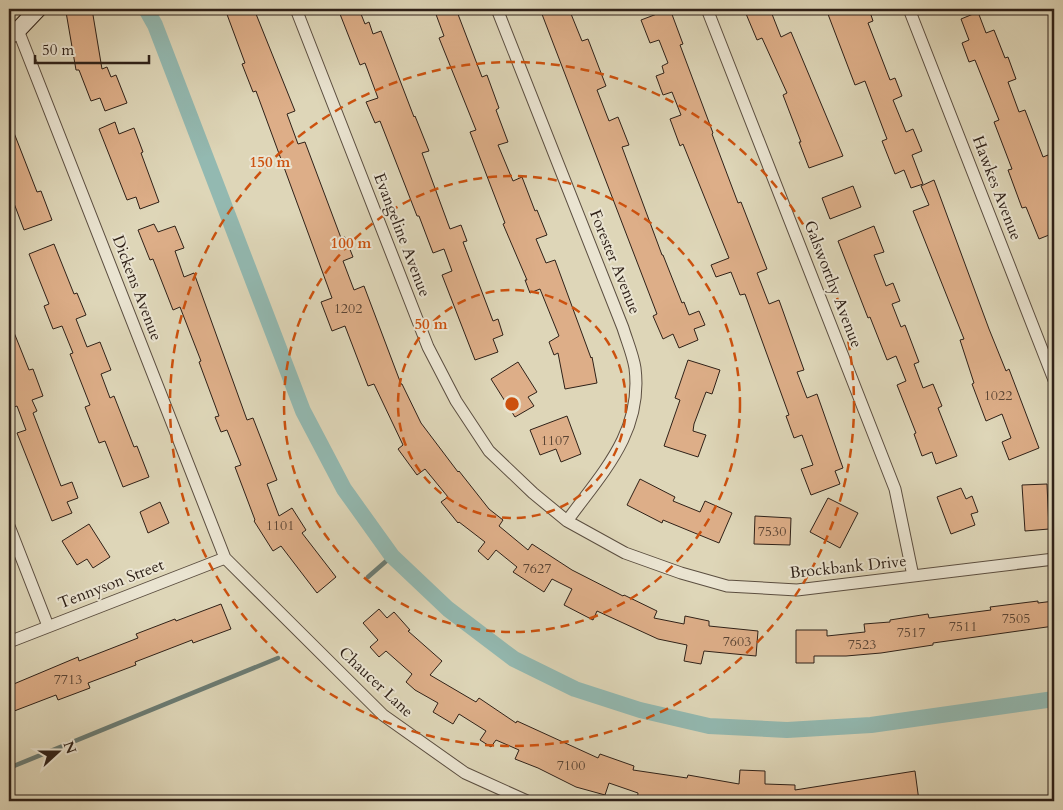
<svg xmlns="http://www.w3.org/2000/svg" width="1063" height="810" viewBox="0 0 1063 810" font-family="Cardo,serif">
<rect width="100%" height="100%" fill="#ded6b8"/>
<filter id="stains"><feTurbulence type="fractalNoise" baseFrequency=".004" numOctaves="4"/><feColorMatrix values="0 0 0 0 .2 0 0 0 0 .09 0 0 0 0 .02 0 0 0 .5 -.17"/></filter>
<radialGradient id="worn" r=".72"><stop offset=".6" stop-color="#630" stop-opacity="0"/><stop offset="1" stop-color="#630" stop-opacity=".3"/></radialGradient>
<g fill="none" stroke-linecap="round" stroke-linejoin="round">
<path stroke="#6b7c74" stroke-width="4.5" d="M 368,577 L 392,556
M 9,768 L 278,658"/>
<path stroke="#93b9b1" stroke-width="16" d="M 146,9 L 155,25 L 303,411 L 344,489 L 392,556 L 448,609 L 514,659 L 575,689 L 640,710 L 709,726 L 787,730 L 871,725 L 1054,699"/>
</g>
<path fill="#ddae88" stroke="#2f2118" d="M 83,9 L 92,9 L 102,69 L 107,67 L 111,77 L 116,75 L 127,103 L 105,111 L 100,98 L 91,101 L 79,70 L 76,70 L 66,12 Z
M 225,9 L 254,9 L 295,111 L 287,114 L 298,144 L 305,142 L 341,238 L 345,237 L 353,257 L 343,261 L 354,290 L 364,286 L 401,384 L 402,384 L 421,423 L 458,472 L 459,471 L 489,509 L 503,520 L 499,526 L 528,550 L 532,544 L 572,570 L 623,596 L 624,595 L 657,611 L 654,618 L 684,624 L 685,616 L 709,621 L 709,626 L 758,631 L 756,656 L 704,651 L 701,664 L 684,661 L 687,645 L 658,639 L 597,611 L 593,620 L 564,605 L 572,589 L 552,579 L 544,592 L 513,572 L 517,567 L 496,550 L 488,560 L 478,551 L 485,542 L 459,522 L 458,523 L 441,502 L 448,497 L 425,469 L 417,475 L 398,449 L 403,445 L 374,384 L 368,386 L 345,326 L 332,331 L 321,302 L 332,298 L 256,91 L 253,92 L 242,64 L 245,63 Z
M 338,9 L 359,9 L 365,24 L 369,22 L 373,34 L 381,31 L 414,117 L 415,116 L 429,151 L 422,153 L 450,229 L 461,225 L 467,241 L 463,242 L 493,321 L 498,319 L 503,335 L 493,339 L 498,352 L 475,360 L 442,275 L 452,271 L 444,249 L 433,253 L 419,216 L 417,216 L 380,121 L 375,123 L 366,102 L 378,98 L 365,63 L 360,65 Z
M 434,9 L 456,9 L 482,77 L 487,75 L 499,108 L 496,110 L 508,142 L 498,145 L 513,181 L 522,177 L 535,211 L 537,210 L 547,235 L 536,239 L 546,263 L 555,260 L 591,358 L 592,357 L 597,383 L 565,389 L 558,353 L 554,355 L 549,342 L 559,336 L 540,289 L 530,293 L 525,280 L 527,280 L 503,224 L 505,223 L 470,132 L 476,130 L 439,38 L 444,36 Z
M 540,9 L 569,9 L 582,41 L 588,39 L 606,86 L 597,90 L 609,121 L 618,117 L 629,145 L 622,147 L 662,255 L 663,255 L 682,303 L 684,302 L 689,315 L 699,311 L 705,325 L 694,329 L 698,340 L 679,348 L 673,334 L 663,339 L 653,316 L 657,314 Z
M 670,9 L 683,44 L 680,45 L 713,133 L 712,134 L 738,203 L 741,202 L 767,269 L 757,273 L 769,304 L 779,300 L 804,370 L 797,372 L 807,398 L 817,394 L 843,468 L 835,471 L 840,484 L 811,495 L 801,469 L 813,465 L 802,435 L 794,438 L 786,416 L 789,415 L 745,294 L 740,295 L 731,272 L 716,277 L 711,265 L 729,258 L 683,144 L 680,146 L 670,119 L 681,115 L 672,92 L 663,95 L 656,76 L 664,73 L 662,66 L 668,63 L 659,40 L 650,43 L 641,20 Z
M 744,9 L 770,9 L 781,37 L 791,32 L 843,156 L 809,168 L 799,142 L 801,142 L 783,95 L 787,93 L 762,38 L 757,40 Z
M 826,9 L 869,9 L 873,21 L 868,23 L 890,80 L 895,78 L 902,96 L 893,100 L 906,132 L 913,129 L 922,151 L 912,155 L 923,184 L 911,188 L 904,170 L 895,174 L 882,141 L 887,139 L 865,81 L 855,85 Z
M 978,12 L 986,33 L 994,30 L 1005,58 L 1008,57 L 1016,79 L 1008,82 L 1019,112 L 1025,110 L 1043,157 L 1048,155 L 1054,172 L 1054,233 L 1039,239 L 1026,207 L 1022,208 L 1008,170 L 1012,169 L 994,122 L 999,120 L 975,60 L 969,62 L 962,43 L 969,40 L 961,19 Z
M 9,120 L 37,192 L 41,191 L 52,220 L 24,230 L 9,190 Z
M 115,122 L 119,134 L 134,128 L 143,152 L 141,153 L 159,202 L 140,209 L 136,197 L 127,200 L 99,129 Z
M 934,180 L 989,329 L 1006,371 L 1009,369 L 1039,448 L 1009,460 L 1002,442 L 1011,438 L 1002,414 L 986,421 L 972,384 L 974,383 L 960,340 L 964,339 L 913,211 L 929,205 L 921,186 Z
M 853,186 L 861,207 L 830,219 L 822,198 Z
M 154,224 L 158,232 L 175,226 L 184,248 L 175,251 L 184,277 L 194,273 L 247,420 L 253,418 L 277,480 L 267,484 L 279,516 L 292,508 L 306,530 L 302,533 L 336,577 L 317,593 L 281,546 L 273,551 L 254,521 L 255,520 L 235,467 L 241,465 L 227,430 L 221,432 L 215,417 L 219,416 L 199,362 L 201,361 L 180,307 L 173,310 L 153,259 L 150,260 L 138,230 Z
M 874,226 L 884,252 L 874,255 L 886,286 L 893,283 L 900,301 L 892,304 L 901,327 L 905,325 L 919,362 L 914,364 L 923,388 L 933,384 L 942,406 L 938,408 L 957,456 L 936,464 L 932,452 L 922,456 L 914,434 L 916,433 L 897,385 L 906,381 L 896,356 L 887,360 L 870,317 L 868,318 L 838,241 Z
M 54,244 L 74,294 L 77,293 L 86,315 L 76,319 L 87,347 L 100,342 L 111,370 L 101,374 L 110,398 L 114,396 L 134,447 L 137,446 L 149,477 L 123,487 L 105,441 L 99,443 L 85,407 L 90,405 L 70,354 L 73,353 L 62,326 L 53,329 L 44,306 L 49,304 L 29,254 Z
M 9,320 L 29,370 L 33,369 L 43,396 L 32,400 L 37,411 L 33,413 L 61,486 L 72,482 L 78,498 L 67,502 L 72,513 L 52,521 L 17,433 L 26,430 L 17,406 L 9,409 Z
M 688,360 L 720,370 L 712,394 L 706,392 L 694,424 L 693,431 L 706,435 L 698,457 L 664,446 L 680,400 L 675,398 Z
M 518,362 L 537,392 L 528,397 L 534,406 L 515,417 L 491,379 Z
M 567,416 L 581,454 L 561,462 L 556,449 L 540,455 L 530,430 Z
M 640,479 L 675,497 L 673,501 L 700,512 L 705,501 L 732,513 L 719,543 L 663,520 L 662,523 L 627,505 Z
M 1047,484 L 1049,529 L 1025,531 L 1022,485 Z
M 961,488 L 966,499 L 972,496 L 978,512 L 971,514 L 975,525 L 951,534 L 937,497 Z
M 828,498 L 858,513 L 840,548 L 810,532 Z
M 160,502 L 169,523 L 148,533 L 140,512 Z
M 755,516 L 791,518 L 790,545 L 754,544 Z
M 89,524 L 110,557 L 93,568 L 87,559 L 77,565 L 62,541 Z
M 1038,601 L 1038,603 L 1054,601 L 1054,626 L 933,643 L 933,645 L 881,653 L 846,656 L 814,656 L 814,663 L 796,663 L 796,630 L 827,630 L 827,636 L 865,632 L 864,624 L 890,622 L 890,620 L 928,614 L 929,618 L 991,610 L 990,607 Z
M 221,604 L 231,629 L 193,643 L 192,640 L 135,662 L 136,665 L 88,683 L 90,688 L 58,700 L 56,695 L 9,713 L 9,686 L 78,657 L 79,661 L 138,638 L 136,634 L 175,619 L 176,621 Z
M 379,609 L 387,618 L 394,612 L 410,630 L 408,631 L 442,661 L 430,675 L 476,702 L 479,698 L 516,723 L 517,721 L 598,758 L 600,754 L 634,766 L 633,770 L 687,778 L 688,775 L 739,784 L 740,770 L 765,771 L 765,784 L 795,785 L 795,790 L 915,771 L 919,801 L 637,801 L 638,793 L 609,783 L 605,795 L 576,787 L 538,768 L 515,759 L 519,750 L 496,740 L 491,747 L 480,740 L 486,731 L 459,714 L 453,724 L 433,712 L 438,703 L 415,690 L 406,682 L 412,674 L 386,651 L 379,657 L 370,647 L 378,640 L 363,623 Z"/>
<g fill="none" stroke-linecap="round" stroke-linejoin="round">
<defs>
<path id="street" d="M 296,9 L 428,347 L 456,401 L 489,451 L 533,493 L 567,521 L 625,553 L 681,573 L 727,586 L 797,590 L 1054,559
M 497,9 L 623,328 C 627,341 633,355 635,368 C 643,432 602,473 567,521
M 707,9 L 895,489 L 913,576
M 909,9 L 1054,380
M 18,30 L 225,558 L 383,715 L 465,773 L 527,801
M 9,526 L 48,626
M 9,642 L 225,558"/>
<path id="secondary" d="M 9,36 L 18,30 L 38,9"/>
</defs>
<use href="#street" stroke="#5b4e40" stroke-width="13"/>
<use href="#secondary" stroke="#2f2118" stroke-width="18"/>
<use href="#street" stroke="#eae4d1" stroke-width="11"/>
<use href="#secondary" stroke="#eae4d1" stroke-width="16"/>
</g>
<g fill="none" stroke="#cc510e" stroke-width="2.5" stroke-dasharray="9 6">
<circle cx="512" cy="404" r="114"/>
<circle cx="512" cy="404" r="228"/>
<circle cx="512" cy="404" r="342"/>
</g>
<g text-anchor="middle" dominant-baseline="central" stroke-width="4" stroke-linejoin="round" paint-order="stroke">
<g font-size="14" fill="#5a4434">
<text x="348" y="308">1202</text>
<text x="998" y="395">1022</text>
<text x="555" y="440">1107</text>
<text x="280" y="525">1101</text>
<text x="772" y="531">7530</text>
<text x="537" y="568">7627</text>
<text x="1016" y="618">7505</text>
<text x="963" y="626">7511</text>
<text x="911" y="632">7517</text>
<text x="737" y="641">7603</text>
<text x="862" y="644">7523</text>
<text x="68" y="679">7713</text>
<text x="571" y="765">7100</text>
</g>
<g font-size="16" fill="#2f2118" stroke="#eae4d1">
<text transform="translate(997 188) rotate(69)">Hawkes Avenue</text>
<text transform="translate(402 235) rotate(69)">Evangeline Avenue</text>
<text transform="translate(615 262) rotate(68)">Forester Avenue</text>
<text transform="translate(833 284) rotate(69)">Galsworthy Avenue</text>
<text transform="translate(137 288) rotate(69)">Dickens Avenue</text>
<text transform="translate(848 567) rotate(-6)">Brockbank Drive</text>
<text transform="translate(111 584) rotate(-21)">Tennyson Street</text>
<text transform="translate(376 682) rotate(43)">Chaucer Lane</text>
</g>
</g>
<circle cx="512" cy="404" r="8" fill="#cc510e" stroke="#eae4d1" stroke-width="2.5"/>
<g font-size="15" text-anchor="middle" font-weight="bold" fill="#cc510e" stroke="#eae4d1" stroke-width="4" stroke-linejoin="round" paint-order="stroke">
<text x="270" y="167">150 m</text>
<text x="351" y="248">100 m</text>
<text x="431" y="329">50 m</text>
</g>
<rect width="1063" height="810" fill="none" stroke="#ded6b8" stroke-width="30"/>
<rect x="10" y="10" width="1043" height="790" fill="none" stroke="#2f2118" stroke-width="2.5"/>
<rect x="15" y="15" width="1033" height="780" fill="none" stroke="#2f2118"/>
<g transform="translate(58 752) rotate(69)" stroke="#eae4d1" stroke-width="4" paint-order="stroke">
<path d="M0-4L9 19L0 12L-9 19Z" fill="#2f2118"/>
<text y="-8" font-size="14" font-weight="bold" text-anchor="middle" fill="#2f2118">N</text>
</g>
<path d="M35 55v8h114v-8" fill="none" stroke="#2f2118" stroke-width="2.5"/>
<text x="42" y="55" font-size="15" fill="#2f2118" stroke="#eae4d1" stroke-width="4" paint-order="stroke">50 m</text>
<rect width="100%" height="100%" filter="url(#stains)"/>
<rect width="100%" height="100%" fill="url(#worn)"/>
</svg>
